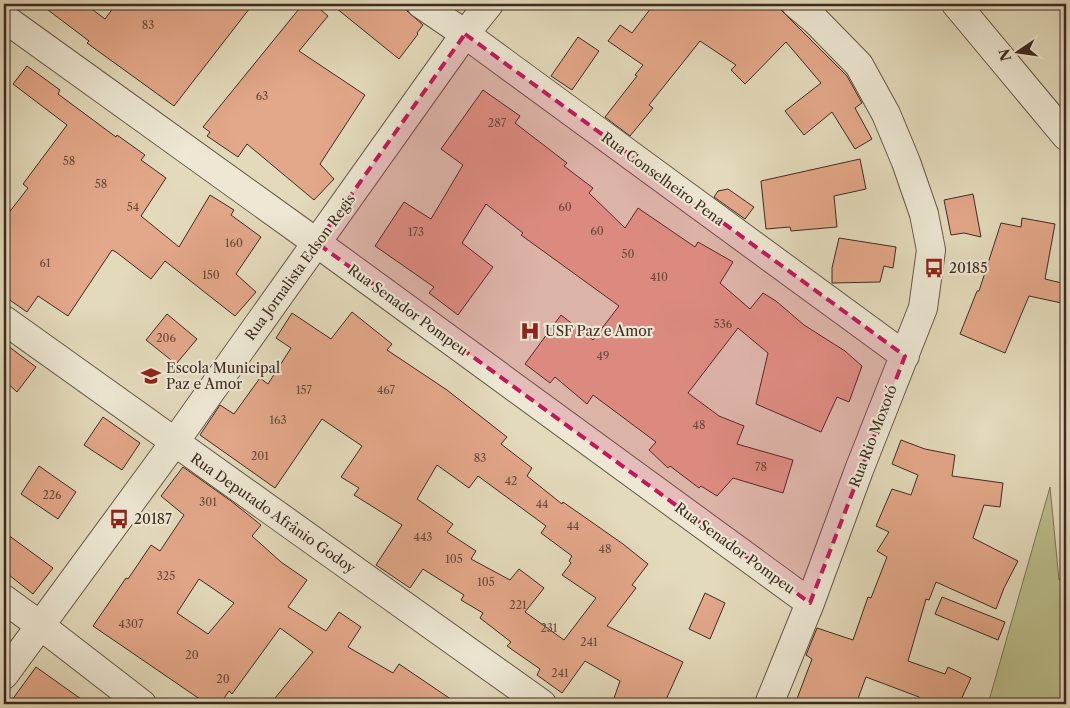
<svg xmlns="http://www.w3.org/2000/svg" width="1070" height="708" viewBox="0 0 1070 708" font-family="'Libre Caslon Text',serif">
<rect width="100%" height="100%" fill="#e3dabb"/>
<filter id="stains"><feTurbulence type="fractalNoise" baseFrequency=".004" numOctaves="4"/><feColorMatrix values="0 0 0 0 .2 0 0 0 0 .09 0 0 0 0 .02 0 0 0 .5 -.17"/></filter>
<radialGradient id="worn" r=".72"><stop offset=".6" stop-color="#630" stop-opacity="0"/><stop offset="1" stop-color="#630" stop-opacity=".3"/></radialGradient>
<path fill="#babe8c" stroke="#7c7457" d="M 1050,487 L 1059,580 L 1066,573 L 1066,704 L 988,704 Z"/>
<path fill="#e3a789" stroke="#3d2b22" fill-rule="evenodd" d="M 40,4 L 85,4 L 105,19 L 116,4 L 253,4 L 174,106 L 87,43 L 89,41 Z
M 303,4 L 314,4 L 328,16 L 299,51 L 365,95 L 320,164 L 334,179 L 314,200 L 247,144 L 238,157 L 207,136 L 210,132 L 203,127 Z
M 331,4 L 406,4 L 407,11 L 423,25 L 417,33 L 418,34 L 399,59 Z
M 654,4 L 775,4 L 847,76 L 862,103 L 855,108 L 872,139 L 855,149 L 832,112 L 804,135 L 785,111 L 821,83 L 786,42 L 745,84 L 731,70 L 736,65 L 700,41 L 649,105 L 653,108 L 630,136 L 605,117 L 637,76 L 635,75 L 643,65 L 608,41 L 620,25 L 632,33 Z
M 578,37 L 599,51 L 572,90 L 551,76 Z
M 27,66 L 60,90 L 58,94 L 116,137 L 117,135 L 145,155 L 141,160 L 166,178 L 141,216 L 179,247 L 210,195 L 234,210 L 231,215 L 261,237 L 236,274 L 256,292 L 235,316 L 165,261 L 151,279 L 116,252 L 112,250 L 68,316 L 38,296 L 27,312 L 4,296 L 4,219 L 28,188 L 23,184 L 67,125 L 13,84 Z
M 483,90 L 520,116 L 515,123 L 567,163 L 564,166 L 593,188 L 589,193 L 625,228 L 638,208 L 695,247 L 698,242 L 733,262 L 720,283 L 750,309 L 763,293 L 776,301 L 804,325 L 845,351 L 862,366 L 849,402 L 837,397 L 821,432 L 756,404 L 768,353 L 738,328 L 688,393 L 719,416 L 744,426 L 737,444 L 793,460 L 783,493 L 733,478 L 717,496 L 701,486 L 699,488 L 670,466 L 668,468 L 649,450 L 656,442 L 593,395 L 587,404 L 555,377 L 550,383 L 525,364 L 561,315 L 593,340 L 619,306 L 521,235 L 523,233 L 486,204 L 462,243 L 493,267 L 458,315 L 429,293 L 434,287 L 375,246 L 404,202 L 431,219 L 463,165 L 441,149 Z
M 860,159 L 866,189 L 834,196 L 837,227 L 791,231 L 790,227 L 766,229 L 761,181 Z
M 728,189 L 754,207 L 745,219 L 714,197 L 718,191 Z
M 973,194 L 981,237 L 964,233 L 951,235 L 944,200 Z
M 1022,218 L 1055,224 L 1045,279 L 1066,284 L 1066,304 L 1029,296 L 1005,353 L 960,334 L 977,291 L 979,291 L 1001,223 L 1021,227 Z
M 839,238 L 896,247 L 893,268 L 884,266 L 880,282 L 832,283 L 832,268 Z
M 352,312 L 392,344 L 387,350 L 447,390 L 507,437 L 501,444 L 532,468 L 527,476 L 562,504 L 563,502 L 623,544 L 648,564 L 632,585 L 636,588 L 607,626 L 683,662 L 664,704 L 612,704 L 620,681 L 585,661 L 562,693 L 537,675 L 540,669 L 507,646 L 511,642 L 480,618 L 483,613 L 461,600 L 464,595 L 423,569 L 410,588 L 376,565 L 402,525 L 354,495 L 359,488 L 341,477 L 362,446 L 322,419 L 275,488 L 200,435 L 220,405 L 234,414 L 260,378 L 268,384 L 291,348 L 276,338 L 292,313 L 331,339 ZM 437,465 L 469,488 L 478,476 L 546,526 L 541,533 L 572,556 L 569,561 L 571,563 L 562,575 L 596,598 L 564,640 L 525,612 L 544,588 L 519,569 L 510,580 L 471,559 L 476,551 L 447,532 L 453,524 L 417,499 Z
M 167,314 L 197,339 L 176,364 L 146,340 Z
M 4,343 L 36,367 L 17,392 L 4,380 Z
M 103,417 L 140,443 L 122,470 L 84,445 Z
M 901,440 L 925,449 L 955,455 L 952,476 L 1003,483 L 1000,507 L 984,505 L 973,538 L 1018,561 L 1004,588 L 996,609 L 936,582 L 929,600 L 926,599 L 908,661 L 945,674 L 948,667 L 971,678 L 959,704 L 916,704 L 919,697 L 866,677 L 856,704 L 795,704 L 812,659 L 806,655 L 817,628 L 853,640 L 868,597 L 871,598 L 887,557 L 877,551 L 889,532 L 876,526 L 892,489 L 911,495 L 918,475 L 892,464 Z
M 39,466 L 76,492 L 58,519 L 21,494 Z
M 183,467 L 231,501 L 261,525 L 252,536 L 281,562 L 307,580 L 288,607 L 326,631 L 339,612 L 361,627 L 348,647 L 393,673 L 399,664 L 458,704 L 270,704 L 313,652 L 280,628 L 232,694 L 229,691 L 220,704 L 207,704 L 93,626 L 126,578 L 128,579 L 151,545 L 160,551 L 184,515 L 161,496 ZM 199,579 L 234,603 L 208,634 L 177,613 Z
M 4,532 L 53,568 L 33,594 L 4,571 Z
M 705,593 L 725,603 L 710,639 L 689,629 Z
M 942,597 L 1005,622 L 998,640 L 935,614 Z
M 36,667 L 88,704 L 9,704 Z"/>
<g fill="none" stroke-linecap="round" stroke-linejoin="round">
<defs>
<path id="minor" d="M 421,4 L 465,34 L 905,356
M 956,4 L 1066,136
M 4,18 L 317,243 L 810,603
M 4,320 L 542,704
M 4,599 L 41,626 L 142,704
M 4,675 L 174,443 L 465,34 L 489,4
M 769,704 L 810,603 L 859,470 L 923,308 L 931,250 L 924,214 L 906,162 L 886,114 L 859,65 L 816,21 L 796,4"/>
</defs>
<use href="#minor" stroke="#665748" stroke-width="30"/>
<use href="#minor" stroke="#ede7d3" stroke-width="28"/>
</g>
<path fill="#c2185b" fill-opacity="0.2" stroke="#c2185b" stroke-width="4" stroke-dasharray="10 6" stroke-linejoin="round" d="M 465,34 L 905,356 L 810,603 L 317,243 Z"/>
<defs>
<symbol id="bus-bare" viewBox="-9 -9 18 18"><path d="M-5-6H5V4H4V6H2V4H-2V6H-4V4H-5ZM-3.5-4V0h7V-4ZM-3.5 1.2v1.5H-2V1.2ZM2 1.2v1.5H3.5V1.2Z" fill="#8f2418" stroke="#ede7d3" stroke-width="2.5" paint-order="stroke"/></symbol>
<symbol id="hospital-bare" viewBox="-9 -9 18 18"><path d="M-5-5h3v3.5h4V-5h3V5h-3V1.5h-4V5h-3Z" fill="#8f2418" stroke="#ede7d3" stroke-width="2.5" paint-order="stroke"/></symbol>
<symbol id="school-bare" viewBox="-9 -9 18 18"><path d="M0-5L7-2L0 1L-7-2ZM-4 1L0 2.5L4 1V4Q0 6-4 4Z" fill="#8f2418" stroke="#ede7d3" stroke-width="2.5" paint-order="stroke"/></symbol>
</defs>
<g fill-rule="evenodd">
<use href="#bus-bare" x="920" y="254" width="28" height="28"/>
<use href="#hospital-bare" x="516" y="317" width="28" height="28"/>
<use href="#school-bare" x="137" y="362" width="28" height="28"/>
<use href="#bus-bare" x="105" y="505" width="28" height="28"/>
</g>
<g text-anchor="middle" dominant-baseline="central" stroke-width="4.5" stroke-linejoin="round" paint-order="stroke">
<g font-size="11" fill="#664a3c">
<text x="148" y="25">83</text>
<text x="262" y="96">63</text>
<text x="497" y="123">287</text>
<text x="69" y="161">58</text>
<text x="101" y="184">58</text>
<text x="133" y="207">54</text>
<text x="565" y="207">60</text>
<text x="597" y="231">60</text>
<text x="416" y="232">173</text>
<text x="234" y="243">160</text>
<text x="628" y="254">50</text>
<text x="45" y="263">61</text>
<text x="211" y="275">150</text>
<text x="659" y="277">410</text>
<text x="723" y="324">536</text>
<text x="166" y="338">206</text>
<text x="603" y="356">49</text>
<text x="304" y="390">157</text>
<text x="386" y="390">467</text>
<text x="278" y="420">163</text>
<text x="699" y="425">48</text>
<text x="260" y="456">201</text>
<text x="480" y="458">83</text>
<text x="761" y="467">78</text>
<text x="511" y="481">42</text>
<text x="52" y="495">226</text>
<text x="208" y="502">301</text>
<text x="542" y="504">44</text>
<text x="573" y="526">44</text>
<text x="423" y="537">443</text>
<text x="605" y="549">48</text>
<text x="454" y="559">105</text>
<text x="166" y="576">325</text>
<text x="486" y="582">105</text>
<text x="518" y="605">221</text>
<text x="131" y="624">4307</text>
<text x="549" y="628">231</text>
<text x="589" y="642">241</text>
<text x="192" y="655">20</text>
<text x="560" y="673">241</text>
<text x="223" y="679">20</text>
</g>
<g font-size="14" fill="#3d2b22" stroke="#ede7d3">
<text transform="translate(663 179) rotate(36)">Rua Conselheiro Pena</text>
<text transform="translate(300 267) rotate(-54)">Rua Jornalista Edson Regis</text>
<text transform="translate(408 310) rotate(36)">Rua Senador Pompeu</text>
<text transform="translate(873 436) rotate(-69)">Rua Rio Moxotó</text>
<text transform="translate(273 513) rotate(35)">Rua Deputado Afrânio Godoy</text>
<text transform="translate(735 548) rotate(36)">Rua Senador Pompeu</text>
</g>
<g font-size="14" fill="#3d2b22" stroke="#ede7d3" text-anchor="start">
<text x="949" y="268">20185</text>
<text x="545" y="331">USF Paz e Amor</text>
<text x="166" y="368">Escola Municipal<tspan x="166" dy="16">Paz e Amor</tspan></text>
<text x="134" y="519">20187</text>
</g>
</g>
<rect width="1070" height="708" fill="none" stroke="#e3dabb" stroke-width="20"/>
<rect x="5" y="5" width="1060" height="698" fill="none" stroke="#3d2b22" stroke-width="2.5"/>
<rect x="10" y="10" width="1050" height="688" fill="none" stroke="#3d2b22"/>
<g transform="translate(1018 52) rotate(257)" stroke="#ede7d3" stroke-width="4" paint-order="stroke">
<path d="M0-4L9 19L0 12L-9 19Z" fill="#3d2b22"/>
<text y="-8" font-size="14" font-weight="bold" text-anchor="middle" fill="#3d2b22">N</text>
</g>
<rect width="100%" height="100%" filter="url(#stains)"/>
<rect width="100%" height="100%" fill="url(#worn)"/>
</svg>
